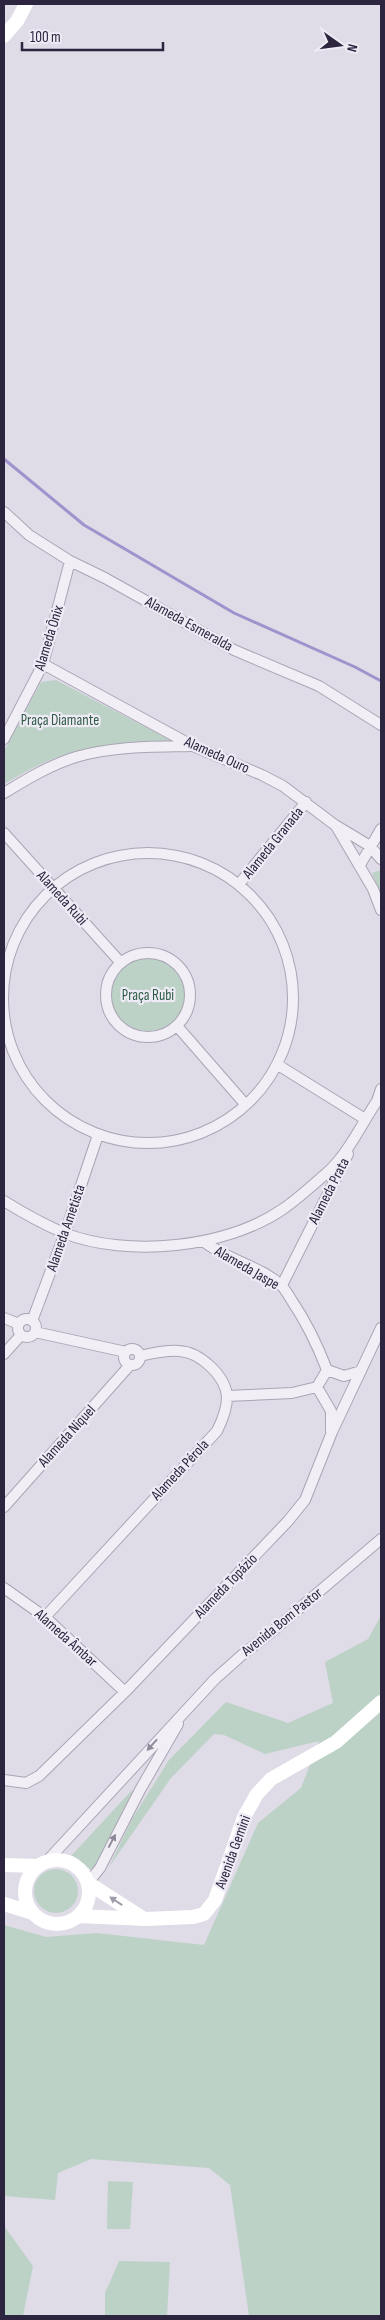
<svg xmlns="http://www.w3.org/2000/svg" width="385" height="2320" viewBox="0 0 385 2320" font-family="'Sofia Sans Condensed',sans-serif">
<rect width="100%" height="100%" fill="#dfdbe7"/>
<path fill="#bcd2c6" d="M 56,680 L 176,743 C 144,744 109,742 77,751 C 51,757 27,771 4,784 L 4,751 L 41,682 Z
M 381,870 L 381,895 L 372,873 Z
M108 995a40 40 0 1 1 80 0a40 40 0 1 1-80 0Z
M 381,1616 L 381,2316 L 249,2316 L 230,2185 L 209,2168 L 91,2159 L 58,2173 L 55,2200 L 4,2196 L 4,1925 L 46,1937 L 97,1933 L 204,1945 L 258,1823 L 301,1788 L 319,1741 L 265,1754 L 224,1735 L 214,1734 L 171,1778 L 109,1867 L 132,1819 L 169,1760 L 226,1702 L 288,1723 L 333,1703 L 325,1662 L 368,1639 Z
M 132,1790 L 132,1797 L 104,1848 L 95,1868 L 90,1869 L 71,1856 Z
M34 1891a22 22 0 1 1 44 0a22 22 0 1 1-44 0Z
M 108,2181 L 133,2182 L 130,2229 L 107,2229 Z
M 4,2226 L 33,2266 L 23,2316 L 4,2316 Z
M 119,2261 L 170,2262 L 167,2316 L 105,2316 L 105,2293 Z"/>
<g fill="none" stroke-linecap="round" stroke-linejoin="round">
<path stroke="#a092cc" stroke-width="3" d="M 4,459 L 84,525 L 234,613 L 355,667 L 381,681"/>
<defs>
<path id="street" d="M 4,512 L 29,535 L 70,561 L 105,578 L 234,650 L 319,686 L 381,725
M 43,664 L 193,746 L 262,775 L 283,786 L 335,825 L 370,846 L 381,859
M 4,739 L 43,664 L 70,561
M 4,793 C 27,779 50,765 76,757 C 113,746 153,747 191,746
M 336,826 L 373,889 L 381,910
M 4,833 L 121,963
M3 998a145 145 0 1 1 290 0a145 145 0 1 1-290 0Z
M 360,865 L 381,829
M 240,883 L 306,802
M106 995a42 42 0 1 1 84 0a42 42 0 1 1-84 0Z
M 177,1026 L 245,1104
M 278,1065 L 365,1119
M 4,1201 C 23,1213 43,1224 64,1233 C 128,1258 226,1248 283,1209 C 299,1198 315,1183 330,1170 C 348,1153 363,1122 377,1101 L 381,1089
M 203,1241 C 227,1260 260,1266 281,1285 C 285,1289 289,1296 292,1301 C 307,1323 317,1344 327,1370 L 317,1387 L 331,1411 L 331,1431
M 282,1285 L 348,1154
M 4,1318 L 19,1324
M18 1328a9 9 0 1 1 18 0a9 9 0 1 1-18 0Z
M 32,1321 L 65,1233 L 98,1135
M 35,1332 L 126,1352
M124 1357a8 8 0 1 1 16 0a8 8 0 1 1-16 0Z
M 4,1354 L 21,1335
M 327,1370 L 344,1376 L 361,1371
M 227,1396 L 292,1393 L 317,1387
M 4,1507 L 130,1365
M 4,1588 L 45,1617 L 125,1692
M 45,1617 L 217,1431 C 222,1421 227,1409 227,1397 C 226,1376 200,1352 179,1351 C 166,1350 153,1353 140,1356
M 4,1780 L 26,1783 L 39,1776 L 125,1692 L 288,1521 L 305,1500 L 332,1432 L 381,1328
M 47,1861 L 215,1679 L 242,1655 L 274,1630 L 381,1539
M 88,1883 L 100,1868 L 140,1790 L 178,1724"/>
</defs>
<use href="#street" stroke="#aaa4b5" stroke-width="12"/>
<use href="#street" stroke="#f1eef5" stroke-width="10"/>
<path stroke="#fff" stroke-width="14" d="M 4,36 L 17,21 L 26,4
M25 1892a32 32 0 1 1 64 0a32 32 0 1 1-64 0Z
M 4,1865 L 38,1866
M 88,1883 L 144,1919
M 4,1904 L 33,1913
M 78,1916 L 145,1919 L 193,1917 L 204,1914 L 215,1900 L 244,1817 L 257,1794 L 271,1779 L 336,1742 L 381,1702"/>
</g>
<defs><path id="oneway-solid" d="M-6-.8H1V-3.2L6.5 0L1 3.2V.8H-6Z" transform="scale(1.25)"/></defs>
<g fill="#8f899a">
<use href="#oneway-solid" transform="translate(152 1745) rotate(132)"/>
<use href="#oneway-solid" transform="translate(112 1841) rotate(-62)"/>
</g>
<use fill="#a09ca9" href="#oneway-solid" transform="translate(116 1901) rotate(-147)"/>
<g text-anchor="middle" dominant-baseline="central" stroke-width="4.5" stroke-linejoin="round" paint-order="stroke">
<g font-size="15" fill="#2d243f" stroke="#eeebf5">
<text transform="translate(189 624) rotate(29)">Alameda Esmeralda</text>
<text transform="translate(49 638) rotate(-73)">Alameda Ônix</text>
<text transform="translate(217 755) rotate(24)">Alameda Ouro</text>
<text transform="translate(273 843) rotate(-51)">Alameda Granada</text>
<text transform="translate(62 898) rotate(48)">Alameda Rubi</text>
<text transform="translate(329 1191) rotate(-63)">Alameda Prata</text>
<text transform="translate(66 1228) rotate(-71)">Alameda Ametista</text>
<text transform="translate(247 1268) rotate(30)">Alameda Jaspe</text>
<text transform="translate(67 1436) rotate(-48)">Alameda Niquel</text>
<text transform="translate(180 1470) rotate(-47)">Alameda Pérola</text>
<text transform="translate(226 1586) rotate(-46)">Alameda Topázio</text>
<text transform="translate(282 1622) rotate(-39)">Avenida Bom Pastor</text>
<text transform="translate(66 1638) rotate(42)">Alameda Âmbar</text>
<text transform="translate(233 1852) rotate(-70)">Avenida Gemini</text>
</g>
<g font-size="15" fill="#305c47" stroke="#eeebf5">
<text x="60" y="720">Praça Diamante</text>
<text x="148" y="995">Praça Rubi</text>
</g>
</g>
<rect width="385" height="2320" fill="none" stroke="#2d243f" stroke-width="10"/>
<g transform="translate(340 45) rotate(104)" stroke="#eeebf5" stroke-width="4" paint-order="stroke">
<path d="M0-4L9 19L0 12L-9 19Z" fill="#2d243f"/>
<text y="-8" font-size="14" font-weight="bold" text-anchor="middle" fill="#2d243f">N</text>
</g>
<path d="M22 42v8h141v-8" fill="none" stroke="#2d243f" stroke-width="2.5"/>
<text x="30" y="42" font-size="15" fill="#2d243f" stroke="#eeebf5" stroke-width="4" paint-order="stroke">100 m</text>
</svg>
